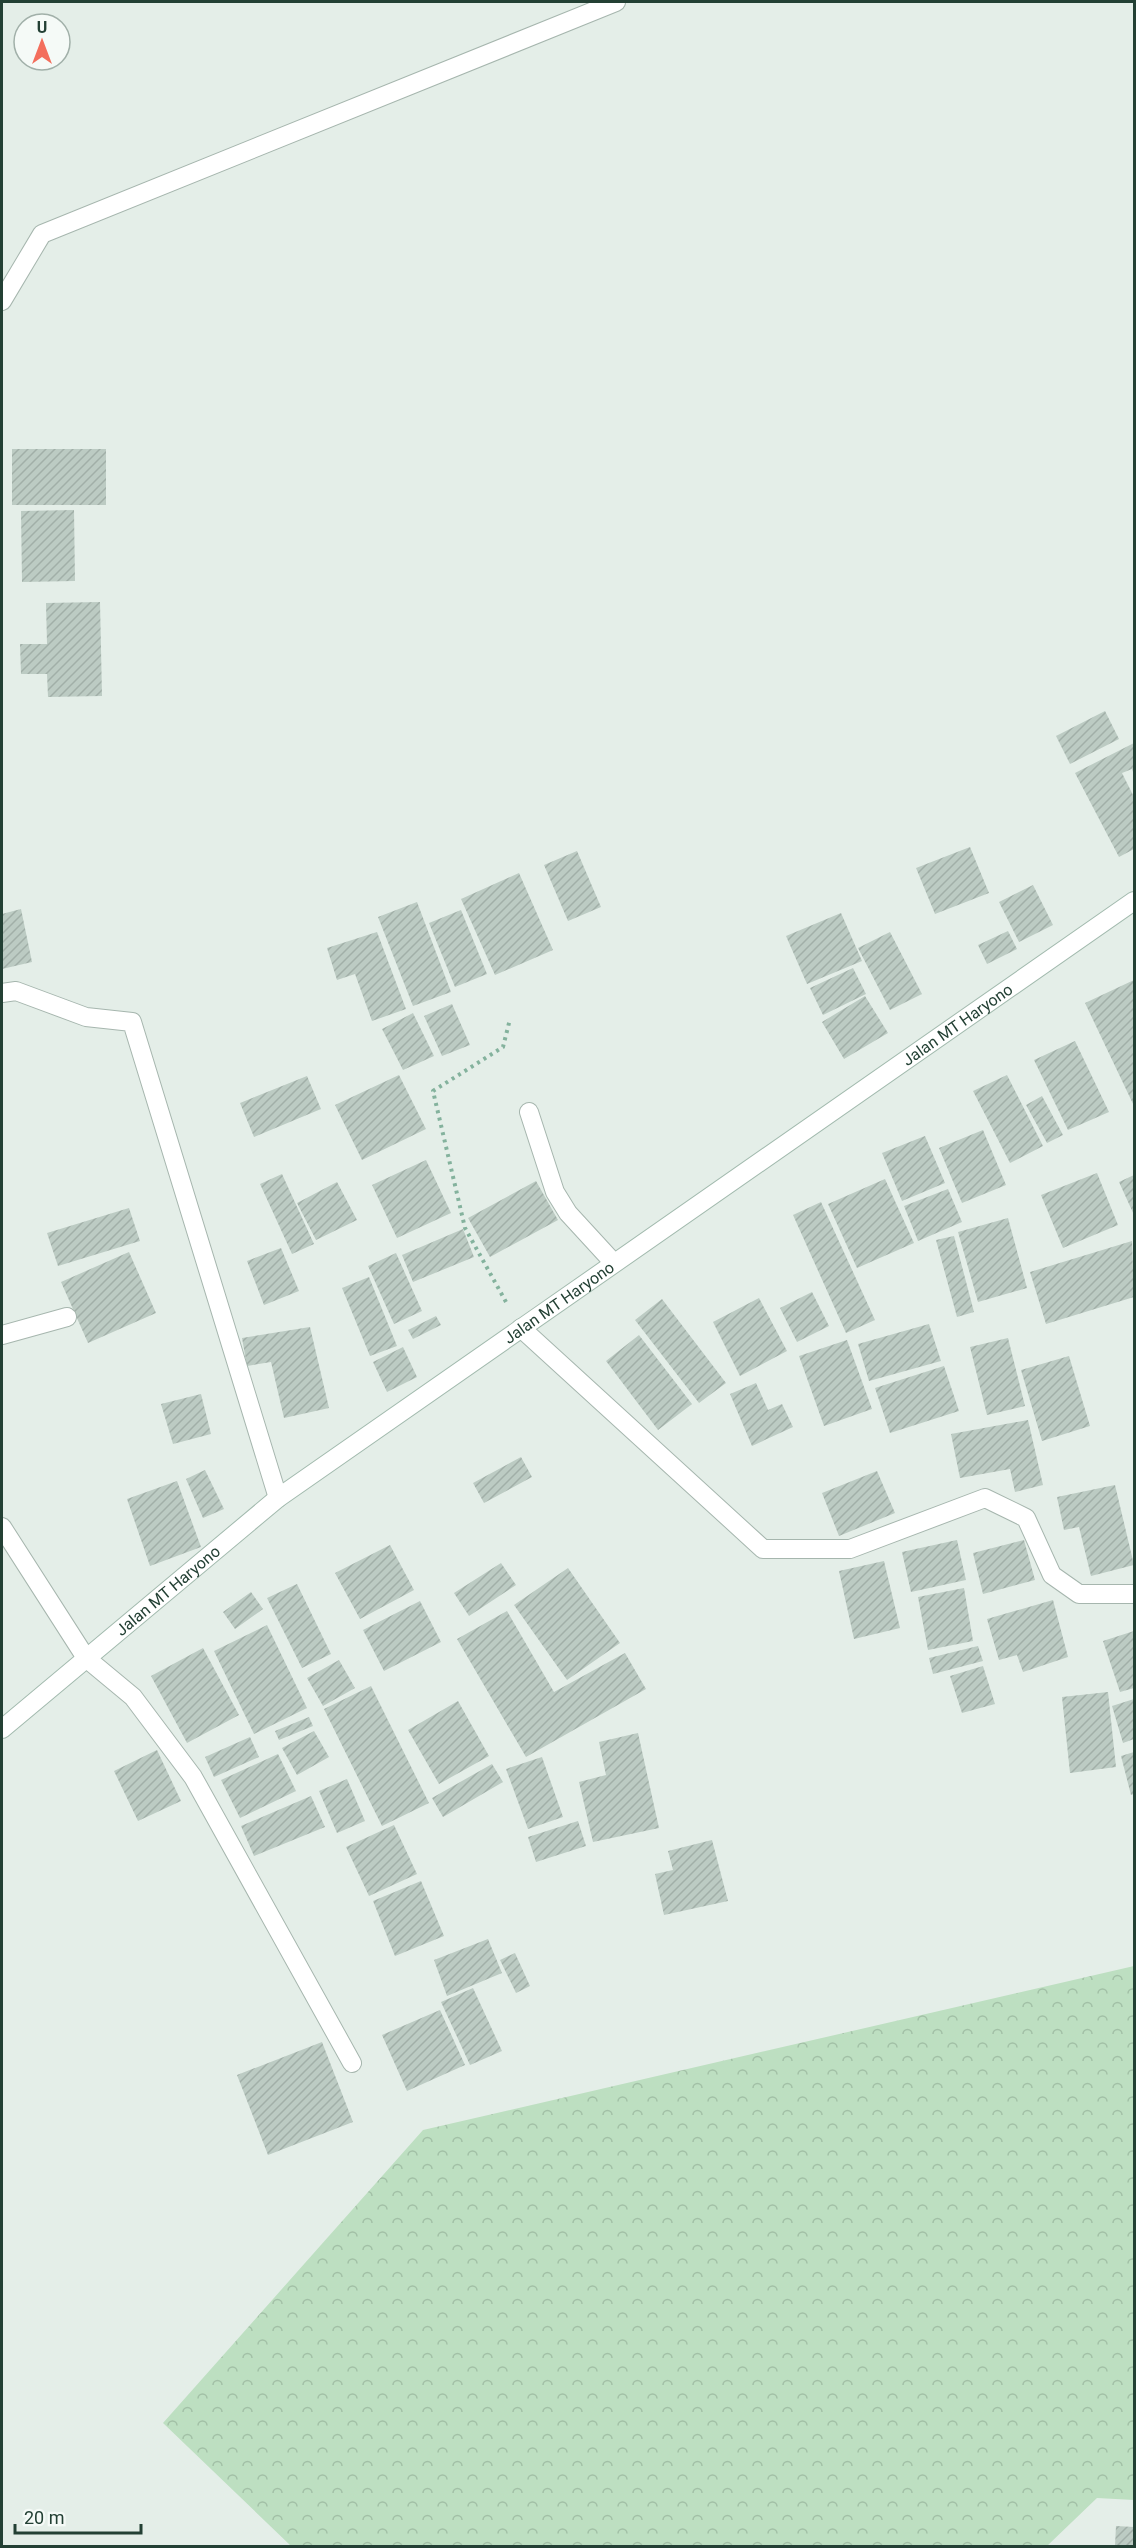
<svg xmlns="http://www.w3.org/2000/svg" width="1136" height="2548" viewBox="0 0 1136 2548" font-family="Roboto,sans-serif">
<defs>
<pattern id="forest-crowns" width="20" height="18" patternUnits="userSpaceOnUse" patternTransform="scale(1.5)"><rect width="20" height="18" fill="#bddfc1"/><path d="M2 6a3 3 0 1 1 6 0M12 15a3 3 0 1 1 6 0" fill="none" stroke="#a2c0a6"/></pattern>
<pattern id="building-hatch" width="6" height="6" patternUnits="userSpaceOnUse" patternTransform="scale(1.5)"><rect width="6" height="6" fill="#bccbc3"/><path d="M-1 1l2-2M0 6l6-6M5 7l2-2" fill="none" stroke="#a1afa8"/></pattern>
</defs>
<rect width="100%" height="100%" fill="#e4eee8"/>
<path fill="url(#forest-crowns)" d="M 1134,1966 L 1134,2500 L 1097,2498 L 1047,2546 L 291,2546 L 163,2423 L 423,2130 Z"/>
<path fill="url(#building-hatch)" d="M 12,449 L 106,449 L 106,505 L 12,505 Z
M 74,510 L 75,581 L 22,582 L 21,511 Z
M 100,602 L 102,696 L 48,697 L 47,674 L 21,674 L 20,644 L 47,644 L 46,603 Z
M 1105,711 L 1119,739 L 1070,764 L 1056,736 Z
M 1134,743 L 1134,775 L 1132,769 L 1122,773 L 1134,797 L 1134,849 L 1119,857 L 1075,773 Z
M 970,847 L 989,893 L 935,914 L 916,868 Z
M 577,851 L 601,907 L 568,921 L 544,865 Z
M 519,873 L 553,950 L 495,975 L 461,899 Z
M 1033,885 L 1053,925 L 1019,942 L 999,902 Z
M 417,902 L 451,992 L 413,1006 L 378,917 Z
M 21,909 L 32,962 L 2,969 L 2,914 Z
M 461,910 L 487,974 L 455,987 L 429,923 Z
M 841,913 L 862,961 L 807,984 L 786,936 Z
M 1008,931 L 1017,949 L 987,964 L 978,945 Z
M 377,932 L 406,1009 L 372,1021 L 355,974 L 337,980 L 327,948 Z
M 890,932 L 922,994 L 890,1010 L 858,948 Z
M 853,968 L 866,994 L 823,1015 L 810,988 Z
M 1134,980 L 1134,1106 L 1085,1003 Z
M 865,996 L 888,1033 L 844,1059 L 822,1022 Z
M 452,1004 L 470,1045 L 442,1056 L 424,1016 Z
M 413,1013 L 434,1056 L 403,1070 L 382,1029 Z
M 1075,1041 L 1109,1112 L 1068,1130 L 1034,1060 Z
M 399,1075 L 426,1129 L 362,1160 L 335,1105 Z
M 1007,1075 L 1043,1146 L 1010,1163 L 973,1091 Z
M 307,1076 L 321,1109 L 254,1137 L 240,1103 Z
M 1042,1096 L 1063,1135 L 1047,1143 L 1026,1105 Z
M 983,1130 L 1006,1185 L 962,1203 L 939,1148 Z
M 925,1136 L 945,1183 L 902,1201 L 882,1153 Z
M 426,1160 L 451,1213 L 397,1238 L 372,1185 Z
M 1097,1173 L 1118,1225 L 1063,1248 L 1041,1195 Z
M 282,1174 L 314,1244 L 292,1254 L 260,1184 Z
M 1134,1175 L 1134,1215 L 1119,1182 Z
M 885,1179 L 914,1243 L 857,1268 L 828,1204 Z
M 536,1181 L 558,1220 L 490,1257 L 468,1218 Z
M 337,1182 L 357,1220 L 316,1240 L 297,1203 Z
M 948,1189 L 962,1222 L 918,1241 L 904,1206 Z
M 821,1202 L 875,1320 L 846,1333 L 793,1215 Z
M 129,1208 L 140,1241 L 58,1266 L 47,1233 Z
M 1008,1218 L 1027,1288 L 978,1302 L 958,1232 Z
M 463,1229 L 474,1257 L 413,1282 L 402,1255 Z
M 954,1236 L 974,1312 L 957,1317 L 936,1240 Z
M 1132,1241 L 1134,1297 L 1046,1324 L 1030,1272 Z
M 281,1248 L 299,1291 L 264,1305 L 247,1261 Z
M 129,1252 L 156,1313 L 88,1343 L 61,1282 Z
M 396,1253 L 422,1311 L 394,1324 L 368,1266 Z
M 369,1277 L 397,1346 L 370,1356 L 342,1288 Z
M 812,1292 L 829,1326 L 797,1342 L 780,1308 Z
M 759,1298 L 787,1351 L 740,1376 L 713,1322 Z
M 662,1299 L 726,1383 L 699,1403 L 635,1320 Z
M 436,1316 L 441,1325 L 413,1339 L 408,1330 Z
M 929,1324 L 941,1361 L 869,1381 L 858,1344 Z
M 310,1327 L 329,1408 L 284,1418 L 271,1362 L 247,1366 L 242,1338 Z
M 639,1335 L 692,1404 L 658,1430 L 606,1361 Z
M 1008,1338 L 1025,1406 L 987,1415 L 970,1347 Z
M 847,1340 L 872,1409 L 824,1426 L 799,1356 Z
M 403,1347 L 417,1377 L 387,1392 L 373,1362 Z
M 1069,1356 L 1090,1426 L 1042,1441 L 1021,1370 Z
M 944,1366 L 959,1411 L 890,1433 L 875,1388 Z
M 756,1383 L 768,1410 L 782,1404 L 793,1427 L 752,1446 L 730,1394 Z
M 201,1394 L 211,1434 L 173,1444 L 161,1404 Z
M 1028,1420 L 1043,1485 L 1015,1492 L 1010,1469 L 960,1478 L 951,1434 Z
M 521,1457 L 532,1477 L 484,1503 L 473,1483 Z
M 205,1470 L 224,1509 L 203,1518 L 186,1479 Z
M 877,1471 L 895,1513 L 839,1536 L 822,1493 Z
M 177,1481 L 201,1547 L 150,1566 L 127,1499 Z
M 1115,1485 L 1134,1565 L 1091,1576 L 1079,1527 L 1064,1530 L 1057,1497 Z
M 957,1540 L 966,1580 L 911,1592 L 902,1552 Z
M 1024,1540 L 1035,1580 L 983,1594 L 973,1553 Z
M 390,1545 L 414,1590 L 360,1619 L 335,1573 Z
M 884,1561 L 900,1628 L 854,1639 L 839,1571 Z
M 501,1563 L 516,1585 L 469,1616 L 454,1593 Z
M 568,1568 L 620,1643 L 567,1680 L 514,1605 Z
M 297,1584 L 331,1654 L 302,1668 L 267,1598 Z
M 964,1588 L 973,1641 L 928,1650 L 918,1597 Z
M 251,1592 L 263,1609 L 235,1629 L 223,1612 Z
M 1053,1600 L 1068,1657 L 1023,1672 L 1017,1655 L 999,1660 L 987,1619 Z
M 420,1601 L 441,1642 L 384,1671 L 363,1630 Z
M 507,1611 L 554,1692 L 625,1653 L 646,1689 L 526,1757 L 457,1639 Z
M 267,1625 L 307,1708 L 254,1734 L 214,1651 Z
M 1134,1631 L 1134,1688 L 1120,1692 L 1103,1641 Z
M 978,1646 L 983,1661 L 933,1674 L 929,1658 Z
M 203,1648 L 239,1715 L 187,1743 L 151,1676 Z
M 339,1660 L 355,1688 L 323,1706 L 307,1678 Z
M 983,1666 L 995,1704 L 962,1713 L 950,1676 Z
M 371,1686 L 429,1803 L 382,1826 L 324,1709 Z
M 1108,1692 L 1116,1767 L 1070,1773 L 1062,1697 Z
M 1134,1699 L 1134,1739 L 1123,1743 L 1112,1706 Z
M 458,1701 L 489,1756 L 439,1784 L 408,1730 Z
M 309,1717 L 313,1726 L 279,1740 L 275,1731 Z
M 314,1731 L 329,1757 L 297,1775 L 282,1748 Z
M 638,1733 L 659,1828 L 593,1842 L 579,1782 L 606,1775 L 599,1742 Z
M 250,1737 L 259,1757 L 214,1777 L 205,1757 Z
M 157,1750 L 181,1801 L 138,1821 L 114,1771 Z
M 1134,1752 L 1134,1794 L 1131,1795 L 1121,1756 Z
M 278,1754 L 296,1791 L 240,1818 L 221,1780 Z
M 542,1757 L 563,1817 L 528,1829 L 506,1769 Z
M 492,1764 L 503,1782 L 443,1817 L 432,1798 Z
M 347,1779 L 365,1821 L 337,1833 L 319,1791 Z
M 311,1796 L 325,1827 L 254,1856 L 241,1826 Z
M 578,1821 L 586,1846 L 536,1862 L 528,1837 Z
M 394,1825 L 417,1874 L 369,1896 L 346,1847 Z
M 712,1840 L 728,1901 L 664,1915 L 655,1874 L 673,1870 L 668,1851 Z
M 421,1881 L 444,1936 L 395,1956 L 373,1901 Z
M 488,1939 L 502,1973 L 447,1996 L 434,1960 Z
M 515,1953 L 530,1986 L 516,1993 L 500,1960 Z
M 473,1988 L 502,2051 L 470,2065 L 441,2002 Z
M 440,2010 L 465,2065 L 407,2091 L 382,2035 Z
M 322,2042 L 353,2122 L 268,2155 L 237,2075 Z
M 1116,2526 L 1134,2527 L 1134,2546 L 1115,2546 Z"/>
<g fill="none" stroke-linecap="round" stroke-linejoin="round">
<defs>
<path id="lane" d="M 2,1335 L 67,1317
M 2,1527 L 86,1658"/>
<path id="street" d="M 2,301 L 42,234 L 616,2
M 2,993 L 16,991 L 86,1017 L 132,1022 L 278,1498
M 529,1112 L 555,1192 L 568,1213 L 613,1262
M 521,1328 L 763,1549 L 850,1549 L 985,1498 L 1026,1518 L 1052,1575 L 1079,1594 L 1134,1594
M 86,1658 L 133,1697 L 193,1777 L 352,2063"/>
<g id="secondary">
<path id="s1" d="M 2,1729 L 278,1498 L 1134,901"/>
</g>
</defs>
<use href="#lane" stroke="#a6b6ae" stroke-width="20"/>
<use href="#street" stroke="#a6b6ae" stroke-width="20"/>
<use href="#secondary" stroke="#a2baae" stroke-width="20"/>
<path stroke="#84b29d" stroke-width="4" stroke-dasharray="3 4.5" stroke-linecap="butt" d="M 506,1302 L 465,1228 L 433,1091 L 503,1047 L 510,1019"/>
<use href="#lane" stroke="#fff" stroke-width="18"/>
<use href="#street" stroke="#fff" stroke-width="18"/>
<use href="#secondary" stroke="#fff" stroke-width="18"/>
</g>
<g text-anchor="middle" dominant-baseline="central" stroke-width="4.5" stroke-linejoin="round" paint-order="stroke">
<g font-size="16" fill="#234034" stroke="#f5faf7">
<text stroke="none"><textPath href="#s1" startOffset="1188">Jalan MT Haryono</textPath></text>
<text stroke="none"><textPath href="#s1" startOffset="702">Jalan MT Haryono</textPath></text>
<text stroke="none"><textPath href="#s1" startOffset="216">Jalan MT Haryono</textPath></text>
</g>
</g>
<rect width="1136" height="2548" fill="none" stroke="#234034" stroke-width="6"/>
<g transform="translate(42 42)"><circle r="28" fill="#f5faf7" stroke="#a1b0a9" stroke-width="1.5"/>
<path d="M0-4.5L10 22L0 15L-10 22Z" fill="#f36e5c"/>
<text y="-9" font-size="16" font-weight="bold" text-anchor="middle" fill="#234034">U</text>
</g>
<path d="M15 2524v9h126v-9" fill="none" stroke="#234034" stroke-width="3"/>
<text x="24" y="2524" font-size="18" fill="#234034" stroke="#f5faf7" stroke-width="4.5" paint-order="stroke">20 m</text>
</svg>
